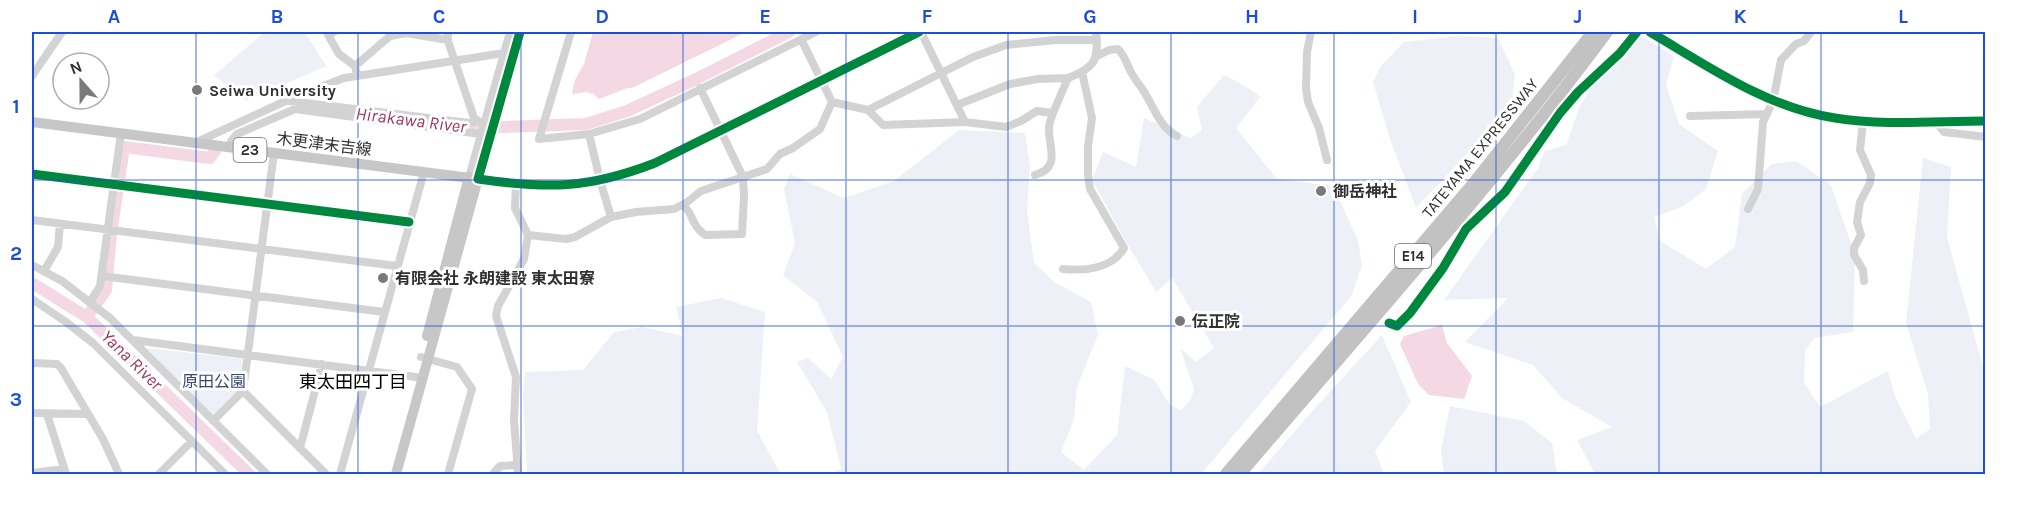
<svg xmlns="http://www.w3.org/2000/svg" width="2017" height="506" viewBox="0 0 2017 506" font-family="Karla,'Noto Sans JP',sans-serif">
<rect width="100%" height="100%" fill="#fff"/>
<path fill="#edf0f6" d="M 265,32 L 305,32 L 326,66 L 246,101 L 214,75 Z
M 1636,33 L 1674,56 L 1666,85 L 1679,124 L 1718,151 L 1706,189 L 1682,207 L 1654,217 L 1660,241 L 1706,269 L 1735,247 L 1742,194 L 1772,164 L 1796,161 L 1831,185 L 1855,255 L 1853,332 L 1814,338 L 1805,351 L 1804,383 L 1820,407 L 1888,371 L 1895,396 L 1916,439 L 1930,429 L 1928,394 L 1906,323 L 1923,158 L 1951,167 L 1947,237 L 1985,374 L 1985,474 L 1595,474 L 1577,440 L 1612,427 L 1562,398 L 1533,365 L 1465,342 L 1508,298 L 1444,300 L 1538,168 L 1545,151 L 1566,145 L 1580,106 L 1603,70 Z
M 1459,36 L 1498,38 L 1515,74 L 1511,107 L 1416,208 L 1390,139 L 1373,82 L 1381,66 L 1404,42 Z
M 1224,75 L 1250,89 L 1260,97 L 1236,128 L 1277,179 L 1333,186 L 1358,240 L 1362,265 L 1352,295 L 1201,474 L 831,474 L 841,468 L 827,412 L 797,362 L 808,358 L 831,379 L 843,357 L 817,302 L 783,275 L 795,243 L 784,189 L 790,174 L 844,198 L 894,181 L 959,130 L 1025,133 L 1030,167 L 1027,211 L 1034,263 L 1054,282 L 1091,302 L 1098,335 L 1077,387 L 1074,419 L 1061,452 L 1084,470 L 1117,435 L 1125,366 L 1154,380 L 1170,405 L 1181,410 L 1190,401 L 1194,389 L 1180,348 L 1196,362 L 1214,348 L 1172,278 L 1156,292 L 1125,240 L 1092,180 L 1103,152 L 1136,167 L 1144,118 L 1191,138 L 1202,130 L 1197,107 Z
M 721,298 L 765,312 L 757,431 L 781,474 L 527,474 L 523,396 L 525,372 L 583,370 L 614,332 L 642,327 L 683,336 L 676,307 Z
M 1382,335 L 1411,402 L 1375,451 L 1384,474 L 1258,474 L 1315,408 Z
M 148,348 L 242,359 L 240,390 L 215,416 L 212,415 L 147,349 Z
M 1450,406 L 1524,421 L 1552,443 L 1557,474 L 1444,474 L 1441,450 Z"/>
<path fill="#f4d9e4" d="M 593,32 L 746,32 L 632,88 L 628,88 L 599,99 L 593,93 L 591,94 L 587,92 L 573,94 L 572,92 L 575,80 L 584,64 Z
M 1442,325 L 1447,343 L 1472,376 L 1464,399 L 1429,395 L 1418,384 L 1400,344 L 1404,336 Z"/>
<g fill="none" stroke-linecap="round" stroke-linejoin="round">
<path stroke="#f4d9e4" stroke-width="12" d="M 371,116 L 472,128 L 586,124 L 627,111 L 694,80 L 789,32
M 32,283 L 87,317 L 249,474
M 87,317 L 106,290 L 111,234 L 124,147 L 210,158 L 215,151"/>
<path stroke="#d3d3d3" stroke-width="8" d="M 334,32 L 328,35 L 339,54 L 355,66
M 449,32 L 447,38 L 474,118 L 480,122
M 520,32 L 478,179 C 548,189 588,189 655,163 L 919,32
M 571,32 L 539,139 L 589,134 L 640,119 L 816,32
M 921,32 L 965,122
M 1311,32 L 1307,52 L 1306,88 L 1308,102 L 1319,128 L 1327,160
M 1650,32 C 1708,66 1767,108 1835,118 C 1884,126 1936,121 1986,121
M 801,39 L 832,102
M 1097,56 L 1109,50 L 1118,49 C 1125,56 1126,62 1130,70 C 1134,79 1141,86 1146,95 C 1155,110 1160,127 1177,136
M 357,75 L 355,66 L 390,36 L 406,33 L 448,40
M 32,76 L 62,32
M 289,101 L 469,123 L 478,121
M 832,102 L 868,110 L 883,125 L 965,122 L 1006,127 L 1021,121 L 1037,111 L 1053,113 L 1068,78 C 1095,67 1099,61 1096,32
M 957,105 L 1010,84 L 1038,79 L 1068,78
M 868,110 L 973,57 L 1006,45 L 1056,40 L 1097,40
M 1690,116 L 1767,114
M 1863,121 L 1860,150 L 1871,175 L 1870,183 L 1860,202 L 1857,222 L 1861,235 L 1854,248 L 1854,255 L 1863,270 L 1864,281
M 1935,121 L 1944,132 L 1986,137
M 589,134 L 600,180 L 611,217
M 197,142 L 292,98 L 344,78 L 504,53
M 230,147 L 231,141 L 237,134 L 295,109 L 481,134
M 32,174 L 409,222
M 1035,175 C 1062,167 1048,147 1049,128 C 1049,123 1052,117 1053,113
M 469,177 L 510,32
M 516,184 L 515,208 L 528,235 L 524,259 L 498,306 L 496,316 L 516,377 L 514,419 L 518,474
M 683,205 C 694,214 690,224 705,235 L 742,234 L 744,197 L 743,177 L 700,88
M 1748,209 L 1758,189 L 1763,122 L 1773,101 L 1781,60 L 1796,44 L 1804,41 L 1811,32
M 32,220 L 397,266
M 528,235 L 566,239 L 575,237 L 611,217 L 636,212 L 674,209 L 686,203 L 701,191 L 767,169 L 780,154 L 793,148 L 820,129 L 832,102
M 32,265 L 62,281 L 110,318 L 267,474
M 1063,269 C 1084,271 1112,269 1124,248 L 1090,189 L 1088,175 L 1088,146 L 1092,118 L 1082,72
M 44,271 L 58,247 L 60,224
M 102,276 L 384,312
M 32,299 L 66,322 L 93,343 L 225,474
M 90,302 L 100,286 L 121,133
M 1389,323 L 1397,326 L 1410,313 L 1443,268 L 1466,229 L 1505,192 L 1560,113 L 1578,92 L 1620,53 L 1637,32
M 133,340 L 423,378
M 421,357 L 457,367 L 472,389 L 448,474
M 32,363 L 57,364 L 61,368 L 103,439 L 119,474
M 243,391 L 326,474
M 32,413 L 88,414
M 47,414 L 66,474
M 213,421 L 243,391 L 274,153
M 300,448 L 322,364
M 32,473 L 64,469
M 159,474 L 192,441
M 340,474 L 424,172
M 493,474 L 500,466 L 517,465"/>
<path stroke="#c7c7c7" stroke-width="10" d="M 32,122 L 478,179 L 396,474
M 427,336 L 469,177"/>
<path stroke="#c2c2c2" stroke-width="12" d="M 1226,474 L 1473,184 L 1593,32
M 1240,474 C 1364,328 1493,186 1607,32"/>
<defs>
<path id="cycleway" d="M 520,32 L 478,179 C 548,189 588,189 655,163 L 919,32
M 1650,32 C 1708,66 1767,108 1835,118 C 1884,126 1936,121 1986,121
M 32,174 L 409,222
M 1389,323 L 1397,326 L 1410,313 L 1443,268 L 1466,229 L 1505,192 L 1560,113 L 1578,92 L 1620,53 L 1637,32"/>
</defs>
<use href="#cycleway" stroke="#fff" stroke-width="13"/>
<use href="#cycleway" stroke="#00873e" stroke-width="9"/>
</g>
<path fill="none" stroke="#1d4ed8" stroke-width="1.5" stroke-opacity="0.55" d="M 196,32 L 196,474M 358,32 L 358,474M 521,32 L 521,474M 683,32 L 683,474M 846,32 L 846,474M 1008,32 L 1008,474M 1171,32 L 1171,474M 1334,32 L 1334,474M 1496,32 L 1496,474M 1659,32 L 1659,474M 1821,32 L 1821,474M 32,180 L 1986,180M 32,326 L 1986,326"/>
<g fill="#797979" stroke="#fff" stroke-width="2">
<circle cx="197" cy="90" r="6"/>
<circle cx="1321" cy="191" r="6"/>
<circle cx="383" cy="278" r="6"/>
<circle cx="1180" cy="321" r="6"/>
</g>
<g text-anchor="middle" dominant-baseline="central" stroke-width="6" stroke-linejoin="round" paint-order="stroke">
<g fill="#fff" stroke="#6f6f6f" stroke-width="1.5">
<rect x="233.5" y="138" width="33" height="24" rx="4.5"/>
<rect x="1395" y="244" width="36" height="24" rx="4.5"/>
</g>
<g font-size="15" font-weight="bold" fill="#313131">
<text x="250" y="150">23</text>
<text x="1413" y="256">E14</text>
</g>
<g font-size="16" font-weight="bold" fill="#313131" stroke="#fff" text-anchor="start">
<text x="209" y="90">Seiwa University</text>
<text x="1333" y="191">御岳神社</text>
<text x="395" y="278">有限会社 永朗建設 東太田寮</text>
<text x="1192" y="321">伝正院</text>
</g>
<g font-size="16" fill="#313131" stroke="#fff">
<text transform="translate(324 144) rotate(7)">木更津末吉線</text>
<text transform="translate(1480 148) rotate(-51)">TATEYAMA EXPRESSWAY</text>
</g>
<g font-size="16" fill="#394872" stroke="#fff">
<text x="214" y="381">原田公園</text>
</g>
<g font-size="18" font-style="italic" fill="#9c365f" stroke="#fff">
<text transform="translate(411 120) rotate(7)">Hirakawa River</text>
<text transform="translate(132 360) rotate(44)">Yana River</text>
</g>
<g font-size="18" fill="#000" stroke="#fff">
<text x="353" y="382">東太田四丁目</text>
</g>
</g>
<rect width="2017" height="506" fill="none" stroke="#ffffff" stroke-width="66"/>
<g transform="translate(81 81) rotate(339)"><circle r="28" fill="#ffffff" stroke="#adadad" stroke-width="1.5"/>
<path d="M0-4.5L10 22L0 15L-10 22Z" fill="#797979"/>
<text y="-9" font-size="16" font-weight="bold" text-anchor="middle" fill="#313131">N</text>
</g>
<rect x="33" y="33" width="1951" height="440" fill="none" stroke="#1d4ed8" stroke-width="2"/>
<g font-size="20" text-anchor="middle" font-weight="bold" fill="#1d4ed8">
<text x="114" y="23">A</text>
<text x="277" y="23">B</text>
<text x="439" y="23">C</text>
<text x="602" y="23">D</text>
<text x="765" y="23">E</text>
<text x="927" y="23">F</text>
<text x="1090" y="23">G</text>
<text x="1252" y="23">H</text>
<text x="1415" y="23">I</text>
<text x="1578" y="23">J</text>
<text x="1740" y="23">K</text>
<text x="1903" y="23">L</text>
<text x="16" y="113">1</text>
<text x="16" y="260">2</text>
<text x="16" y="406">3</text>
</g>
</svg>
